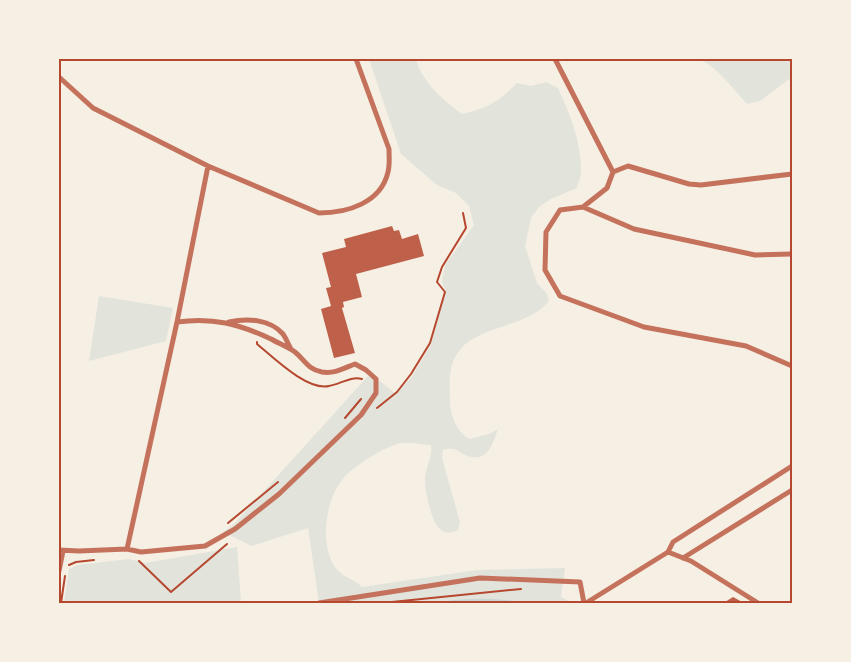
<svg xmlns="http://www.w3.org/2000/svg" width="851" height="662" viewBox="0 0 851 662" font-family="'DejaVu Sans',sans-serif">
<rect width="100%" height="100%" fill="#f6efe4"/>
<path fill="#e2e4dc" d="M 369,59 L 416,59 C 422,82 444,101 462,114 C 489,108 498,102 517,83 L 531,86 L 546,82 L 558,88 C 570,114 582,144 581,172 C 581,177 578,183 577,188 L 551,199 L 539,207 L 531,218 L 525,246 L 537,283 L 547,294 L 549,301 C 523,333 461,322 451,369 C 449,379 450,390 450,400 C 450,415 457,433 470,439 L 489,434 L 498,429 C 493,443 488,463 468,456 C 456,452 457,446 443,450 L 442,458 L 458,515 L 460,522 L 458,530 C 452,533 446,534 440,529 C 431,522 425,491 425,480 C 425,468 433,457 431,445 C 420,444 407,441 397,444 C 381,449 352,467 342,480 C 326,500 320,540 333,564 C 341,578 352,577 362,587 L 477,570 L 565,568 L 561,597 L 573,603 L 319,603 L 308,528 L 252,546 L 223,532 L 234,524 L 368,376 L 381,382 L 396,394 L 413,375 L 431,344 L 446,292 L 442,282 L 445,265 L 474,225 L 469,206 L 456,193 L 437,185 L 401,154 Z
M 700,59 L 792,59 L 792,77 L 760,101 L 747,104 C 732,88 720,70 700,59 Z
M 99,296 L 173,308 L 166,341 L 89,361 Z
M 237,547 L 241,603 L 64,603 L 69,569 L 77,565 L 129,559 L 145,563 Z"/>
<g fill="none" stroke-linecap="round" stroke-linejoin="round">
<path stroke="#c9d6d2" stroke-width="3" d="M 442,603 C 466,600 492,599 516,603"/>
</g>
<path fill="#bf614a" d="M 392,226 L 394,231 L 399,230 L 402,239 L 418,234 L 424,256 L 356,274 L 362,297 L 343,302 L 344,307 L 342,308 L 355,353 L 334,358 L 321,309 L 331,306 L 326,288 L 331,287 L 322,253 L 346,247 L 344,239 Z
M 733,597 L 744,603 L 725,602 Z"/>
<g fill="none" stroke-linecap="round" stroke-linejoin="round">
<path stroke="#b5482f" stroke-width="2" d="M 257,342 L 257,344 C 273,357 307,391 329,386 C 341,384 350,376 362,379
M 377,408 L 397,392 L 411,374 L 430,343 L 445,292 L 437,282 L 442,267 L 466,228 L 463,213
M 345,418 L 361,399
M 228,523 L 278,482
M 139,561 L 171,592 L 227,544
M 69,565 L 76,562 L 94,560
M 61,603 L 65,576
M 382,603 L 521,589"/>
<path stroke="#c5725c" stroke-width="5" d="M 555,59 L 613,172
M 59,77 L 93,108 L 208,166 L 319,213 C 347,213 381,203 388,172 C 390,164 389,157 389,149 L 356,59
M 583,207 L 607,188 L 613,172 L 628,166 L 689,184 L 701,185 L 792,174
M 792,254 L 755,255 L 634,229 L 583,207 L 560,210 L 546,232 L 545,270 L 560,296 L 644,327 L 746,346 L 792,366
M 229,322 C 247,318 270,319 283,334 C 286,338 288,344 291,349
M 127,549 L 177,322 L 208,166
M 59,550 L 79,551 L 127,549 L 141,552 L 205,546 L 235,529 L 279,494 L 361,415 L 376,393 L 376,379 L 366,370 L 355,364 C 344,368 335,374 322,372 C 307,369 305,360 295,352 C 288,347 278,343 271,339 C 239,324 213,317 177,322
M 668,552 L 691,561 L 758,603
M 683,558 L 792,490
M 59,571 L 63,551
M 319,603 L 480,578 L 580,582 L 584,603
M 586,603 L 668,552 L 673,542 L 792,466"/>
</g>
<rect width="851" height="662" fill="none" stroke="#f6efe4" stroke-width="120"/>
<rect x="60" y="60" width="731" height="542" fill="none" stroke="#b5482f" stroke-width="2"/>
</svg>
